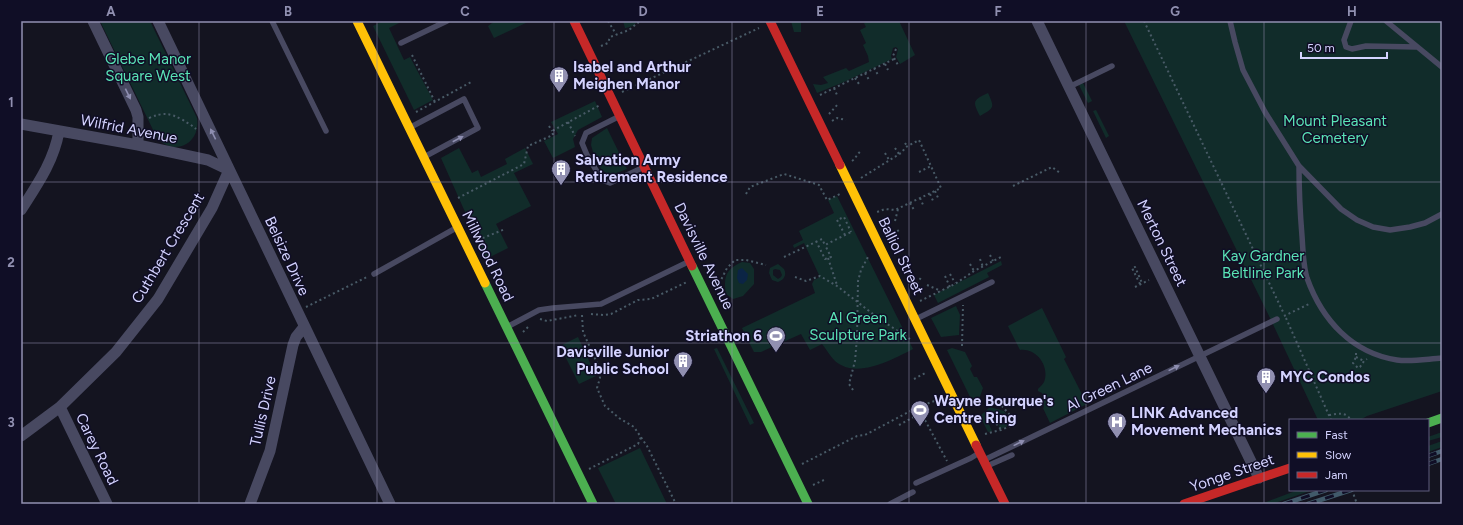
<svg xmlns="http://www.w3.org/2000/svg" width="1463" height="525" viewBox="0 0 1463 525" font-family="Figtree,sans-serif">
<rect width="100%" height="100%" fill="#141420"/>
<path fill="#112c2a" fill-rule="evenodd" d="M 100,21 L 150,21 L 197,118 C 201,144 174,157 157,138 Z
M 383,21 L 403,21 L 389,28 L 404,60 L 410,57 L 433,100 L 414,110 L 373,26 Z
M 495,21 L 530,21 L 494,38 L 488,26 Z
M 623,21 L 638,21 L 633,26 L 626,28 L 625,28 Z
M 791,21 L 801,21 L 801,32 L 794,32 Z
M 869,21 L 899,21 L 915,55 L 900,64 L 896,57 L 898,49 L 896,47 L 893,48 L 891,56 L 892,59 L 844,82 L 817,93 L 813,84 L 821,85 L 828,83 L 823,77 L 846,68 L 849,71 L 869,62 L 868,56 L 863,45 L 866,43 L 860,30 L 866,27 L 864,23 Z
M 1124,21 L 1442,21 L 1442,391 L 1367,416 L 1360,420 L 1318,420 L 1270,318 Z
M 1083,83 L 1092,101 L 1088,103 L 1079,85 Z
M 988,93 C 995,108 994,108 980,116 C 972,101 973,100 988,93 Z
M 595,101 L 602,117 L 578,130 L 573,139 L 575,147 L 553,158 L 544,141 L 558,134 L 551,122 Z
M 1096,110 L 1109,136 L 1106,138 L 1093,111 Z
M 607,128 L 627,169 L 614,174 L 606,173 L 601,169 L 593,152 L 591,145 L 592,138 Z
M 459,148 L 472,173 L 478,170 L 481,177 L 507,164 L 505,159 L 525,148 L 533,164 L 514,173 L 531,206 L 496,224 L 508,248 L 486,259 L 441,158 Z
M 837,196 L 913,349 C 893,359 857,380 835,361 C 830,356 826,349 822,344 L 810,350 L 801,334 L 761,352 L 754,352 L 742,328 L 815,293 L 812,284 L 814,280 L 820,277 L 804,243 L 794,248 L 793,245 L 803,240 L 799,231 L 834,213 L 828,200 Z
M 1001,261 L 1002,265 L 987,273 L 989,277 L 938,303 L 934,295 Z
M 742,262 L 750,263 L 754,269 L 754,284 L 743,296 L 733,299 L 726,294 C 723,277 726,269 742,262 Z
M 778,264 L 784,269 C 787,275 784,280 778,282 L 772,280 L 769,273 L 770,268 ZM 775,269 L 780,270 L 782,275 L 781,277 L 778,279 L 773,275 L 773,270 Z
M 956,306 L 960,315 L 959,335 L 941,337 L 931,318 Z
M 1042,308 L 1066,357 L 1064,359 L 1087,404 L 1050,423 L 1043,408 L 1044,407 L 1042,400 L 1045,399 L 1042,393 L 1038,391 L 1038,389 C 1040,387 1043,384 1044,382 C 1050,367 1037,348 1020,350 L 1008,326 Z
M 578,337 L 596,376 L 579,384 L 560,346 Z
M 717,348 L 754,423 L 750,425 L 714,349 Z
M 952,348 L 965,352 L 972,366 L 970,369 L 974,377 L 977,377 L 983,388 L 978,402 L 974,405 L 947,350 Z
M 990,407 L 1004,411 L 1015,423 L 1001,429 L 998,424 L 997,423 L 991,414 L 988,415 L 990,420 L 988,422 L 992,431 L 988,432 L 980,416 Z
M 1442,432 L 1442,437 L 1428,441 L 1428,437 Z
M 1442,441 L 1442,447 L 1428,452 L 1428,446 Z
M 640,448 L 667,504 L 616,504 L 598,468 Z
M 1298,490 L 1313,490 L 1272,504 L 1261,504 Z"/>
<path fill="#0b2445" d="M 742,268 L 748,274 L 747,280 L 743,284 L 739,283 L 737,278 L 738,270 Z"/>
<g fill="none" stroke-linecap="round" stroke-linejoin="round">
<path stroke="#495b67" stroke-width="2" stroke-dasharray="2 3" stroke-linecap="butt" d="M 608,21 L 616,34
M 1144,21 L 1284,314
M 601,46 L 608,43 L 610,37 L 629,30 L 640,21
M 896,49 L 893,56 L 898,65
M 412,55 L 435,102
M 885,64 L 888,70
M 874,68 L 878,75
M 865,73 L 869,80
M 855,78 L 859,84
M 834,88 L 837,95
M 622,92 L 759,28
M 820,95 L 894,59
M 416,112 L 473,81
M 829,114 L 838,104
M 149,118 C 163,112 170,113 183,120 C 187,123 192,125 196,129
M 832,121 L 837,118 L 846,120
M 568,122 L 575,136
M 549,126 L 552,131
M 905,143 L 907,146
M 895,148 L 899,154
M 885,153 L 889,160
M 852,161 C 856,158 857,154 861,151
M 919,172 L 931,166
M 861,178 L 901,153 L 906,147 L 919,140 L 941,188 L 895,210 L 885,209 L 877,212
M 1013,186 L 1052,167 L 1060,173
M 935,191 L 939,200
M 746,194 L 750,187 L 784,174 L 819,185 L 827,200 L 840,194
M 930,194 L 934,203
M 458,198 L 524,164 L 528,146 L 553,135 L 552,131 L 600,105
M 920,198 L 924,207
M 910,203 L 914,210
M 895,221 L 898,209
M 845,235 L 837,220 L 844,217 L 851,232
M 889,237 L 899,230
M 478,240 L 505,229
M 816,241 L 825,259 L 831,257 L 825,245
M 990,255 L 993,261
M 784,257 L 822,239 L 825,245 L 851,232
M 828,258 L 837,285
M 980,259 L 983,267
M 970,264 L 974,271
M 950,274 L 955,283
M 945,276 L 950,287
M 795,277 L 806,281 L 820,276 L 837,286 L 878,318 L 910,339
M 1140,284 L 1132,268 L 1135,267 L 1142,283
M 927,285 L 941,291
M 1135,287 L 1149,280
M 717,288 L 727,268 L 735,260 L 746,260 L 766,265
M 914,288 L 922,276
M 920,301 L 955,284 L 974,271 L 1001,257
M 306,307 L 367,277
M 591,314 L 603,315 L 611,314 L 638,300 L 651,299 L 687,282
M 582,315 L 583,332 L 598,365 L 600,378 L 597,388 L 605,406 L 619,418 L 634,427 L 647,446 L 676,504
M 1284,316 L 1309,304
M 1286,318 L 1331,420
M 540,319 L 547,321 L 579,315
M 523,332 L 530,325
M 962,346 L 963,305
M 1356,353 L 1356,357 L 1353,363 L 1358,368 L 1360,367 L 1364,361 L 1367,359
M 1356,357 L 1364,361
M 914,379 L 927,372
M 853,390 L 849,384 L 855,361 L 857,338 L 858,281 L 861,270 L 869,255
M 918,407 L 947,461
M 1329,415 C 1338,414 1345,411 1351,420
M 996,424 L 998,425 L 1001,430
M 899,425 L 921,413
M 985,434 L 1001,430 L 1017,423 L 1001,405 L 986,396
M 802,464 L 857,436 L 865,435 L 918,407 L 940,399
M 589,469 L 638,444 L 641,437
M 813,485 L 824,480
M 1352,490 L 1357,504"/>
<path stroke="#484961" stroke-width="5.5" d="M 272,21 L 326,131
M 1230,21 L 1235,42 L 1243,70 L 1265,112 L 1299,166 L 1341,209 L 1357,220 L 1373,227 L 1390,230 L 1410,227 L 1425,223 L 1442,214
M 1351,21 L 1344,40 L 1346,47 L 1352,49 L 1366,46 L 1416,47
M 1386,21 L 1442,67
M 401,43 L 447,21
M 1069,87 L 1112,66
M 620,116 L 586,133 L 582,143 L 587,155 L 602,180 L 610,183 L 644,167
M 409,128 L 464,99 L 478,128 L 424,157
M 1299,166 C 1299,189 1300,212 1302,236 C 1303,249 1303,265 1307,278 C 1322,320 1352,353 1397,360 C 1411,362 1427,359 1442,358
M 374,274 L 456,228
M 916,319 L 992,282
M 507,327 L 539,310 L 553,308 L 601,304 L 690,261
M 984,460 L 1277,319
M 987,466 L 1012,455
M 916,483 L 971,458 L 979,453
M 890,504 L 913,492"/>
<path stroke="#484961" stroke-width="11" d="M 93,21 L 136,110 L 138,117 L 138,145
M 158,21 L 390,504
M 1037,21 L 1259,478
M 21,124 L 138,145 L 208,160 L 229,170
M 21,210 C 37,185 54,161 59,131
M 60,407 L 107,504
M 21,436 L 60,407 L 116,352 L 158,299 L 212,208 L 229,170
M 250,504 L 270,451 L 293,345 L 296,337 L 304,327"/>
<path stroke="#4caf50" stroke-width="9" d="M 692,266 L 808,504
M 485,283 L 593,504
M 1428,423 L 1442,418"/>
<path stroke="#ffc107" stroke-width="9" d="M 357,21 L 485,283
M 840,165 L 976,445"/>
<path stroke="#c62828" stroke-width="9" d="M 574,21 L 692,266
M 770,21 L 840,165
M 976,445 L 1005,504
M 1184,504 L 1290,468"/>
<defs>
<path id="rail" d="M 1428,456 L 1442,451
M 1428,464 L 1442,459
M 1284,504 L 1326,490
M 1308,504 L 1351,490"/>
</defs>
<use href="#rail" stroke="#415a6a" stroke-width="4.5"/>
<use href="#rail" stroke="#100e26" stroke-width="3" stroke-dasharray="9" stroke-linecap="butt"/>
</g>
<defs><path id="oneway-solid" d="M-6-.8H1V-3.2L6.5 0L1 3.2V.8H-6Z"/></defs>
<g fill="#8e8eb0">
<use href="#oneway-solid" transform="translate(128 94) rotate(64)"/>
<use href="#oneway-solid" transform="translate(213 134) rotate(-116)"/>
<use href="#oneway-solid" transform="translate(458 139) rotate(-28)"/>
<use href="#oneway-solid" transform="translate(1174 368) rotate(-26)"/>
<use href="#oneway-solid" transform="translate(1019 443) rotate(-26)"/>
</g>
<path fill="none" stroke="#9190b1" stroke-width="1" stroke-opacity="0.55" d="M 199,21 L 199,504M 377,21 L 377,504M 554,21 L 554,504M 732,21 L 732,504M 909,21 L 909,504M 1086,21 L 1086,504M 1264,21 L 1264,504M 21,182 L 1442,182M 21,343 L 1442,343"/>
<defs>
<symbol id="building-pin" viewBox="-11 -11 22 30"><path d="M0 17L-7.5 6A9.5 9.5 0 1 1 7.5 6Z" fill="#9190b1" stroke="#100e26"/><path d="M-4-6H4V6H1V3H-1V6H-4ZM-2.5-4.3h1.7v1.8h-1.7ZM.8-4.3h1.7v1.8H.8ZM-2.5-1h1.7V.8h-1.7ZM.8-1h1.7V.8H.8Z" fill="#fff"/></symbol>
<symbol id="stadium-pin" viewBox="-11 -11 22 30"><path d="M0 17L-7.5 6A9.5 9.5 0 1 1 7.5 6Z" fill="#9190b1" stroke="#100e26"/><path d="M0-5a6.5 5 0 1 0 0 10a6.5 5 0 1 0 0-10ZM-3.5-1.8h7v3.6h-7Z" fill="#fff"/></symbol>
<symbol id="hospital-pin" viewBox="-11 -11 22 30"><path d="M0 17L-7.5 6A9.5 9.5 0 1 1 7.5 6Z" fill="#9190b1" stroke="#100e26"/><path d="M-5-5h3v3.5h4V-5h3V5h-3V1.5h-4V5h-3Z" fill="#fff"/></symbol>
</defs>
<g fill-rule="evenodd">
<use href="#building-pin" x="548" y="65" width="22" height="30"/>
<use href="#building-pin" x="550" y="158" width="22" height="30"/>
<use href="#stadium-pin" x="765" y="325" width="22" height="30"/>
<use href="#building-pin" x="672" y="350" width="22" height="30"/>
<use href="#building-pin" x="1255" y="366" width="22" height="30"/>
<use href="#stadium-pin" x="909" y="399" width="22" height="30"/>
<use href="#hospital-pin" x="1106" y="411" width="22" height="30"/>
</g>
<g text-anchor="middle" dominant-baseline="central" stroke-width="3" stroke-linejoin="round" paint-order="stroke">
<g font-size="15" fill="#5ae4b6" stroke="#100e26">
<text x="148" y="59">Glebe Manor<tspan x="148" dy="17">Square West</tspan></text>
<text x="1335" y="121">Mount Pleasant<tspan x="1335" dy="17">Cemetery</tspan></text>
<text x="1263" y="256">Kay Gardner<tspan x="1263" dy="17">Beltline Park</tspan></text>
<text x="858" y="318">Al Green<tspan x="858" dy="17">Sculpture Park</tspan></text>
</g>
<g font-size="15" font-weight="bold" fill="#d4d3ff" stroke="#100e26" text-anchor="start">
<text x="573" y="67">Isabel and Arthur<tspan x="573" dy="17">Meighen Manor</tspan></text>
<text x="575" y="160">Salvation Army<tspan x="575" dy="17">Retirement Residence</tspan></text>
<text x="762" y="336" text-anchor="end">Striathon 6</text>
<text x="669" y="352" text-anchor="end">Davisville Junior<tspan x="669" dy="17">Public School</tspan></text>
<text x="1280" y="377">MYC Condos</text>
<text x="934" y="401">Wayne Bourque's<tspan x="934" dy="17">Centre Ring</tspan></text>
<text x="1131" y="413">LINK Advanced<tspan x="1131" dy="17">Movement Mechanics</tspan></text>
</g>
<g font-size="15" fill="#d4d3ff" stroke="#100e26">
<text transform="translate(129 129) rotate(11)">Wilfrid Avenue</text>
<text transform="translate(1162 243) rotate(64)">Merton Street</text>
<text transform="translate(168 248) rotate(-59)">Cuthbert Crescent</text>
<text transform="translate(287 256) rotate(65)">Belsize Drive</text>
<text transform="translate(488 256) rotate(64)">Millwood Road</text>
<text transform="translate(704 256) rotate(64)">Davisville Avenue</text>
<text transform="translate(901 256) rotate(64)">Balliol Street</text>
<text transform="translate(1109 387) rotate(-26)">Al Green Lane</text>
<text transform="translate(263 411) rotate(-77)">Tullis Drive</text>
<text transform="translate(97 449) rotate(64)">Carey Road</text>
<text transform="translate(1232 473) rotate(-19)">Yonge Street</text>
</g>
</g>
<rect width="1463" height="525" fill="none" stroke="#100e26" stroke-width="44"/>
<rect x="1289" y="419" width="140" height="72" fill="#100e26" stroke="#5e5d7d"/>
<rect x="1297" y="432" width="20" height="6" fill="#4caf50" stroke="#5e5d7d"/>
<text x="1325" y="439" font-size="12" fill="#d4d3ff">Fast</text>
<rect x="1297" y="452" width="20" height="6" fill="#ffc107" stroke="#5e5d7d"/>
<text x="1325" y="459" font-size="12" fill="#d4d3ff">Slow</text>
<rect x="1297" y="472" width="20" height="6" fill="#c62828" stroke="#5e5d7d"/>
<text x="1325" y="479" font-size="12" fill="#d4d3ff">Jam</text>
<path d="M1301 52v6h86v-6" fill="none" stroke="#d4d3ff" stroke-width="2"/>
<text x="1307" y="52" font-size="12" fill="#d4d3ff" stroke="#100e26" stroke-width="3" paint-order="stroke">50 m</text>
<rect x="22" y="22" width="1419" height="481" fill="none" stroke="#9190b1" stroke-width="1.5"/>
<g font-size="13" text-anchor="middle" font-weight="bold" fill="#9190b1">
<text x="111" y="16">A</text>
<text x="288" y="16">B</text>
<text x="465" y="16">C</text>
<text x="643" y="16">D</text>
<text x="820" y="16">E</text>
<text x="998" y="16">F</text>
<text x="1175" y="16">G</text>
<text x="1352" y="16">H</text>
<text x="11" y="107">1</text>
<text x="11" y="267">2</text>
<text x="11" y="427">3</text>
</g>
</svg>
